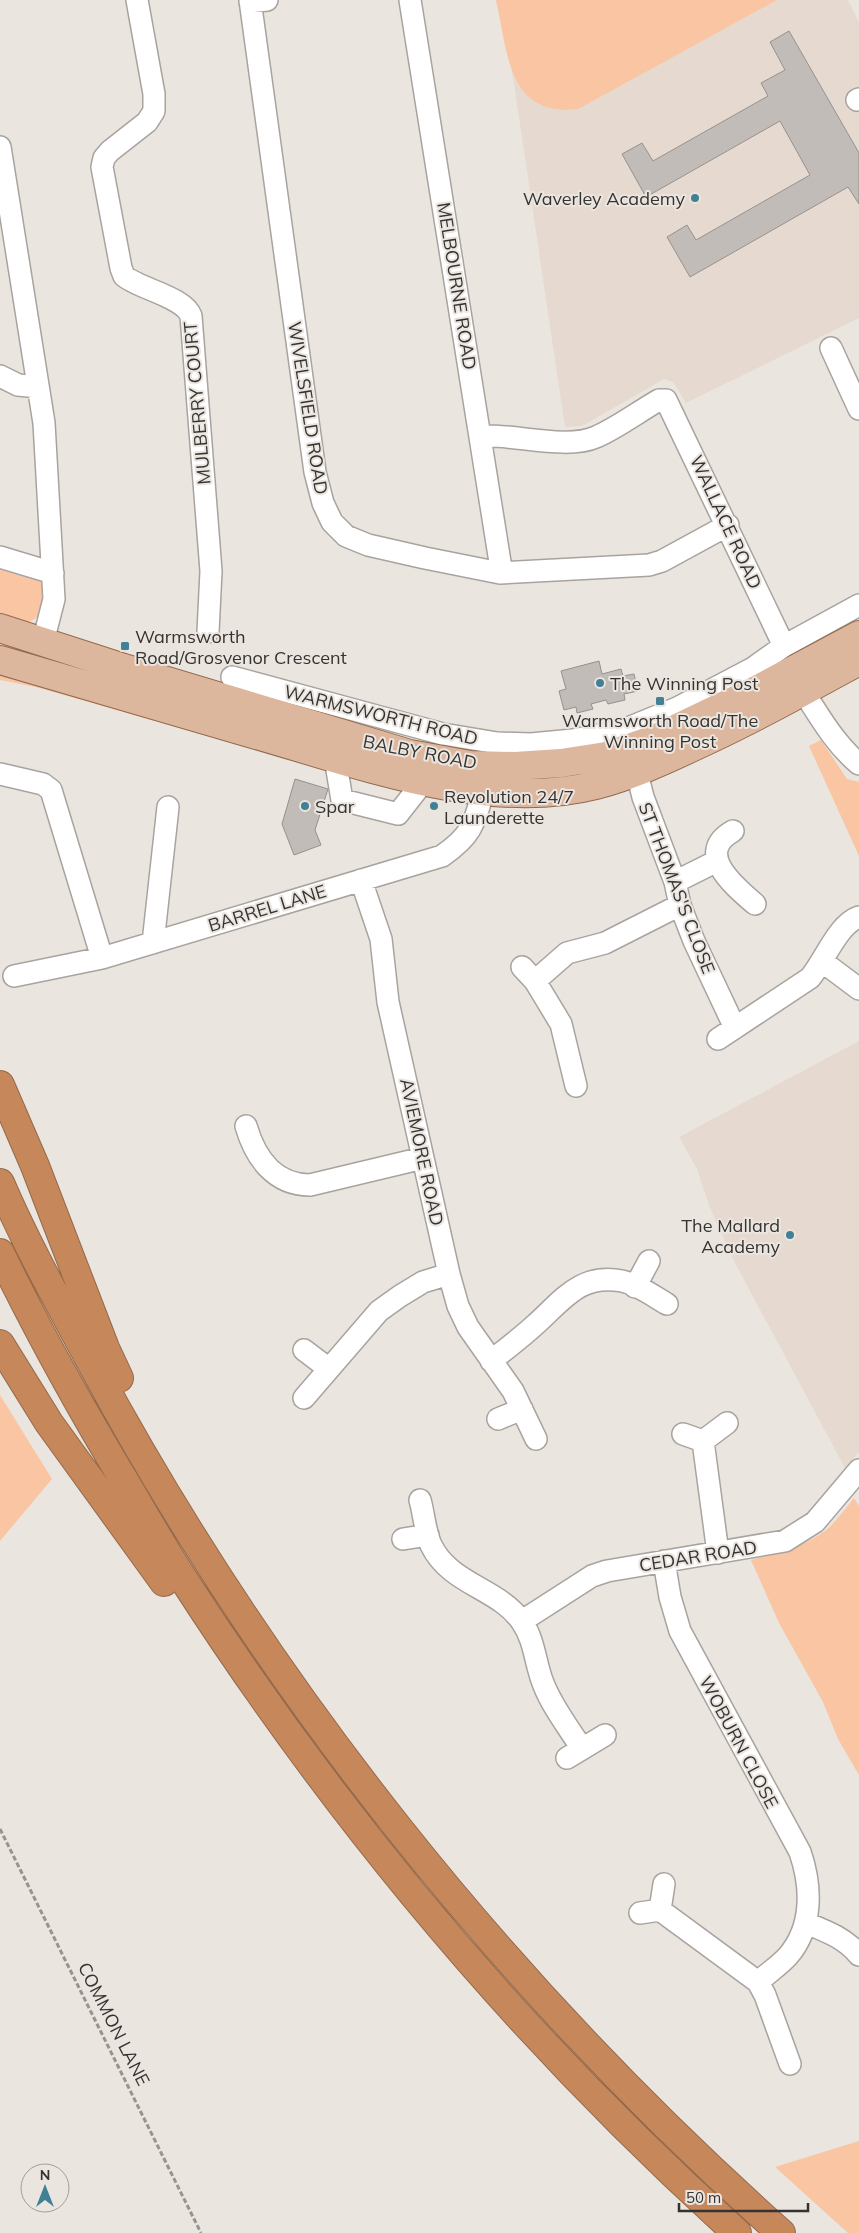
<svg xmlns="http://www.w3.org/2000/svg" width="859" height="2233" viewBox="0 0 859 2233" font-family="Mulish,sans-serif">
<rect width="100%" height="100%" fill="#ebe5e0"/>
<path fill="#e6d9d0" d="M 496,0 L 848,0 L 859,23 L 859,318 L 686,403 L 673,382 L 664,379 L 582,426 L 565,427 L 513,77 Z
M 859,1041 L 859,1452 L 845,1468 L 734,1261 L 710,1208 L 697,1169 L 679,1137 Z"/>
<path fill="#f9c5a2" d="M 496,0 L 777,0 L 578,109 C 507,117 508,52 496,0 Z
M 0,564 L 42,579 C 48,592 45,618 28,622 C 20,624 8,620 0,619 Z
M 0,637 L 51,655 L 50,663 L 0,649 Z
M 0,669 L 308,759 L 317,767 L 36,687 L 0,680 Z
M 821,740 L 847,779 L 859,782 L 859,856 L 809,746 Z
M 0,1395 L 52,1479 L 0,1541 Z
M 854,1498 L 859,1506 L 859,1775 L 838,1739 L 823,1702 L 779,1623 L 751,1560 C 777,1553 804,1547 825,1531 C 836,1522 845,1509 854,1498 Z
M 859,2141 L 859,2233 L 848,2233 L 775,2167 Z"/>
<path fill="#c2bcb8" stroke="#97918d" d="M 789,31 L 859,153 L 859,204 L 848,187 L 690,277 L 667,237 L 687,225 L 696,240 L 810,175 L 780,121 L 646,197 L 622,154 L 642,143 L 653,161 L 768,96 L 761,83 L 785,70 L 770,42 Z
M 599,661 L 602,674 L 621,669 L 623,676 L 634,674 L 638,691 L 624,694 L 625,700 L 608,704 L 606,700 L 591,704 L 593,709 L 577,713 L 576,707 L 564,710 L 559,691 L 566,689 L 561,671 Z
M 295,779 L 328,789 L 315,830 L 321,845 L 294,855 L 282,824 Z"/>
<g fill="none" stroke-linecap="round" stroke-linejoin="round">
<defs>
<path id="minor" d="M 137,0 L 154,94 L 154,111 L 147,122 L 110,151 L 104,158 L 102,167 L 121,268 L 124,276 C 140,289 184,297 191,316 L 211,571 L 208,632
M 250,0 L 315,472 L 323,503 L 332,522 L 346,536 L 368,545 L 425,558 L 500,573 L 649,565 L 662,561 L 728,525
M 410,0 L 500,562 L 500,573
M 250,2 L 267,0
M 857,100 L 859,99
M 0,147 L 44,423 L 54,599 L 43,642
M 831,348 L 859,409
M 0,376 L 18,385 L 38,387
M 481,436 C 514,434 567,450 596,437 C 617,428 638,412 659,400 L 666,400 L 784,646
M 0,557 L 53,573
M 232,677 L 443,734 L 497,743 L 531,744 L 573,740 L 623,730 L 677,708 L 753,668 L 784,646 L 859,605
M 803,691 C 820,717 835,744 859,764
M 335,758 L 342,800 L 398,814 L 423,782
M 637,773 L 643,797 L 675,882 L 680,905 L 694,941 L 735,1028
M 0,774 L 43,784 L 51,790 L 102,958
M 733,831 C 694,853 734,886 755,904
M 361,880 L 381,939 L 388,1002 L 449,1274 L 458,1306 L 468,1327 L 513,1391 L 536,1439
M 675,882 L 717,861
M 153,943 L 168,807
M 823,962 L 859,989
M 522,967 L 535,981 L 561,1024 L 576,1086
M 14,976 L 102,958 L 442,856 C 471,836 474,825 483,792
M 535,981 L 567,953 L 605,943 L 680,905
M 718,1039 L 810,978 C 825,960 838,924 859,917
M 246,1126 C 255,1157 274,1185 310,1185 L 423,1158
M 635,1287 L 649,1261
M 304,1350 L 329,1369
M 491,1361 C 506,1349 522,1337 536,1324 C 563,1300 580,1273 622,1281 C 637,1284 653,1296 667,1304
M 304,1398 L 379,1311 L 400,1296 L 423,1282 L 449,1274
M 498,1419 L 522,1409
M 683,1434 L 703,1441 L 727,1423
M 703,1441 L 718,1553
M 420,1500 C 424,1514 425,1532 431,1545 C 450,1585 499,1588 522,1622 C 535,1641 535,1663 543,1683 C 552,1707 569,1728 582,1749
M 403,1539 L 428,1535
M 664,1561 L 670,1597 L 680,1631 L 800,1852 C 812,1887 813,1927 788,1956 C 780,1965 768,1973 758,1982
M 522,1621 L 592,1576 L 607,1571 L 785,1541 L 815,1522 L 859,1470
M 567,1758 L 605,1735
M 660,1910 L 758,1982 L 765,1995 L 790,2064
M 640,1913 L 660,1910 L 664,1884
M 806,1923 C 826,1931 845,1938 859,1955"/>
<path id="major" d="M 0,628 L 124,668 L 410,754 L 470,765 L 515,766 L 561,763 L 606,756 L 652,740 L 758,689 L 859,635
M 0,660 C 84,685 169,709 253,734 C 358,764 487,813 596,785 C 630,776 661,762 693,747 C 750,721 804,691 859,661"/>
<path id="highway" d="M 0,1085 L 35,1166 L 105,1348 L 119,1378
M 0,1183 C 27,1246 61,1306 93,1366 C 269,1692 505,1987 781,2233
M 0,1253 C 38,1331 80,1407 125,1482 C 144,1514 162,1546 182,1577 C 337,1818 524,2041 737,2233
M 0,1344 L 49,1423 L 164,1582"/>
</defs>
<use href="#minor" stroke="#a9a39f" stroke-width="24"/>
<use href="#major" stroke="#936a4c" stroke-width="30"/>
<use href="#highway" stroke="#936a4c" stroke-width="30"/>
<path stroke="#97938f" stroke-width="3" stroke-dasharray="5 2.5" stroke-linecap="butt" d="M 0,1829 L 201,2233"/>
<use href="#minor" stroke="#fff" stroke-width="21"/>
<use href="#major" stroke="#ddb79d" stroke-width="28"/>
<use href="#highway" stroke="#c6875b" stroke-width="28"/>
</g>
<g fill="#428096" stroke="#ebe5e0" stroke-width="2">
<circle cx="695" cy="198" r="5"/>
<rect x="120" y="641" width="10" height="10" rx="2.5"/>
<circle cx="600" cy="683" r="5"/>
<rect x="655" y="696" width="10" height="10" rx="2.5"/>
<circle cx="305" cy="806" r="5"/>
<circle cx="434" cy="806" r="5"/>
<circle cx="790" cy="1235" r="5"/>
</g>
<g text-anchor="middle" dominant-baseline="central" stroke-width="4" stroke-linejoin="round" paint-order="stroke">
<g font-size="18" fill="#353331" stroke="#ebe5e0" text-anchor="start">
<text x="685" y="198" text-anchor="end">Waverley Academy</text>
<text x="135" y="636">Warmsworth<tspan x="135" dy="21">Road/Grosvenor Crescent</tspan></text>
<text x="610" y="683">The Winning Post</text>
<text x="660" y="720" text-anchor="middle">Warmsworth Road/The<tspan x="660" dy="21">Winning Post</tspan></text>
<text x="444" y="796">Revolution 24/7<tspan x="444" dy="21">Launderette</tspan></text>
<text x="315" y="806">Spar</text>
<text x="780" y="1225" text-anchor="end">The Mallard<tspan x="780" dy="21">Academy</tspan></text>
</g>
<g font-size="18" fill="#353331" stroke="#ebe5e0">
<text transform="translate(457 286) rotate(81)">MELBOURNE ROAD</text>
<text transform="translate(197 403) rotate(-95)">MULBERRY COURT</text>
<text transform="translate(308 408) rotate(81)">WIVELSFIELD ROAD</text>
<text transform="translate(726 522) rotate(65)">WALLACE ROAD</text>
<text transform="translate(381 715) rotate(14)">WARMSWORTH ROAD</text>
<text transform="translate(420 752) rotate(11)">BALBY ROAD</text>
<text transform="translate(677 888) rotate(69)">ST THOMAS'S CLOSE</text>
<text transform="translate(267 908) rotate(-17)">BARREL LANE</text>
<text transform="translate(422 1152) rotate(78)">AVIEMORE ROAD</text>
<text transform="translate(698 1556) rotate(-9)">CEDAR ROAD</text>
<text transform="translate(739 1742) rotate(62)">WOBURN CLOSE</text>
<text transform="translate(114 2024) rotate(63)">COMMON LANE</text>
</g>
</g>
<g transform="translate(45 2188)"><circle r="24" fill="#ebe5e0" stroke="#a29e9a"/>
<path d="M0-4L9 19L0 12L-9 19Z" fill="#428096"/>
<text y="-8" font-size="14" font-weight="bold" text-anchor="middle" fill="#353331">N</text>
</g>
<path d="M679 2203v8h129v-8" fill="none" stroke="#353331" stroke-width="2.5"/>
<text x="686" y="2203" font-size="15" fill="#353331" stroke="#ebe5e0" stroke-width="4" paint-order="stroke">50 m</text>
</svg>
